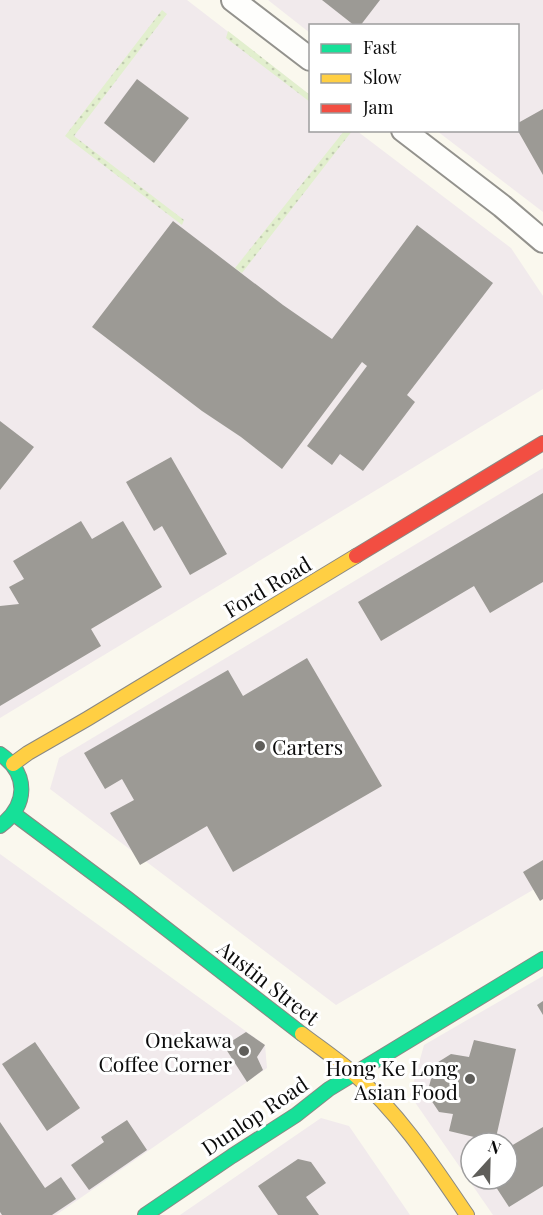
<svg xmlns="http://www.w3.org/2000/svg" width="543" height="1215" viewBox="0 0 543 1215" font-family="'Playfair Display',serif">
<defs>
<pattern id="grass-dots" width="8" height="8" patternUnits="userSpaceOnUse" patternTransform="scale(1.5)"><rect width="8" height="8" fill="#e2efce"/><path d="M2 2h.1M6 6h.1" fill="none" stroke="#c1ccb0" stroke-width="1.8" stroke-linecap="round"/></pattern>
</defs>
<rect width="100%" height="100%" fill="#faf8ee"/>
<path fill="#f1eaec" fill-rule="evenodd" d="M 0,0 L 187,0 L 310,95 L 310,130 L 357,131 L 511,248 L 543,296 L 543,389 L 0,718 Z
M 268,0 L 543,0 L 543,212 L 437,131 L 518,130 L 518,26 L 310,26 L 310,33 Z
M 543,468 L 543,884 L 336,1005 L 50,789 L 59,758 Z
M 0,854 L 265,1045 L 267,1068 L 56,1215 L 0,1215 Z
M 543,976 L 543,1215 L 493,1215 L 410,1095 L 424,1045 ZM 471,1143 L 507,1143 L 507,1179 L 471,1179 Z
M 321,1118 L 349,1126 L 410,1215 L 180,1215 Z"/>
<path fill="url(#grass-dots)" d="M 162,10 L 167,14 L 74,136 L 184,220 L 182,225 L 65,136 Z
M 228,31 L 310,95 L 310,102 L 226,38 Z
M 344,131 L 352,131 L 242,273 L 235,268 Z"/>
<path fill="#9c9a95" d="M 322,0 L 380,0 L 360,26 L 355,26 Z
M 137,79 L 189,118 L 154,163 L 104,123 Z
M 543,109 L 543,175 L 518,131 L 518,123 Z
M 173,221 L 283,305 L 332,339 L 417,225 L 493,283 L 407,395 L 415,402 L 363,471 L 340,454 L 332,465 L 307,446 L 367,366 L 362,362 L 282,469 L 241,437 L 202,411 L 92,327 Z
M 0,421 L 34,447 L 0,490 Z
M 171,457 L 227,554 L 190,575 L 162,526 L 154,531 L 126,482 Z
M 543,493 L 543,582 L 490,613 L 474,586 L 381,641 L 358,602 Z
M 81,521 L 92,539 L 123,521 L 162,587 L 91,629 L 101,646 L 0,706 L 0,606 L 19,604 L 9,587 L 24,579 L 13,561 Z
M 307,658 L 382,786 L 233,872 L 207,826 L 140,865 L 110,813 L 134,800 L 122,779 L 105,789 L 84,753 L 228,670 L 243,696 Z
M 543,860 L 543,899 L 540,901 L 523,872 Z
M 543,1001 L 543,1015 L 537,1005 Z
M 246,1032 L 265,1045 L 257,1057 L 263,1070 L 247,1082 L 224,1046 Z
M 474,1040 L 516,1049 L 495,1142 L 449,1131 L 453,1114 L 439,1112 L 427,1094 L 435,1064 L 451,1054 L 469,1057 Z
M 35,1042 L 80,1108 L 47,1131 L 2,1064 Z
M 127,1120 L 147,1150 L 89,1190 L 71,1165 L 104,1142 L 101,1137 Z
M 0,1122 L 45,1188 L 61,1177 L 76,1199 L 52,1215 L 2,1215 L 0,1212 Z
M 543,1127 L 543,1186 L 509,1207 L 492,1181 L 497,1179 L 507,1179 L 507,1160 L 516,1155 L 511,1146 Z
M 298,1159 L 311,1162 L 326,1183 L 306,1197 L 319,1215 L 278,1215 L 258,1186 Z"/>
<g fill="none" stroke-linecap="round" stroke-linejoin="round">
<defs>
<path id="street" d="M 233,0 L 310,59
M 403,130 L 502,206 L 543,241"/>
<path id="fast" d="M 0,754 C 29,774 28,805 0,826
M 14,814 L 128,899 L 302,1034
M 145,1215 L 232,1156 L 296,1115 L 329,1089 L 543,959"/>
<path id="slow" d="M 13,764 L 28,753 L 87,719 L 356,556
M 302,1034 C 319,1047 337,1059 354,1074 C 400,1114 433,1165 467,1215"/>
<path id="jam" d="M 356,556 L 543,443"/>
</defs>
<use href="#street" stroke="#93928d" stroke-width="26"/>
<use href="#fast" stroke="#898884" stroke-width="16"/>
<use href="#slow" stroke="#898884" stroke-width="16"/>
<use href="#jam" stroke="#898884" stroke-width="16"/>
<use href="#street" stroke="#fefefc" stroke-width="22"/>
<use href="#fast" stroke="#16e098" stroke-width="14"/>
<use href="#slow" stroke="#ffcf43" stroke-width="14"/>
<use href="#jam" stroke="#f24e42" stroke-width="14"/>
</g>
<g fill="#5f5e5a" stroke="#fff" stroke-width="2">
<circle cx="260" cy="746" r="6"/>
<circle cx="244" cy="1051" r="6"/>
<circle cx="470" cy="1079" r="6"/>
</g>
<g text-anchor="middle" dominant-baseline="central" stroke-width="6" stroke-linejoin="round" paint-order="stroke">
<g font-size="21" fill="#0b0b0b" stroke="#fff">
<text transform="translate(267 586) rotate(-31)">Ford Road</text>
<text transform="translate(269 982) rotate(38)">Austin Street</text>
<text transform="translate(254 1115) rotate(-34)">Dunlop Road</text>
</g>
<g font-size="21" fill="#0b0b0b" stroke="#fff" text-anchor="end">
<text x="272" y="746" text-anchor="start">Carters</text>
<text x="232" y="1039">Onekawa<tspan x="232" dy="24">Coffee Corner</tspan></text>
<text x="458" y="1067">Hong Ke Long<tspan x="458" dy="24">Asian Food</tspan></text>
</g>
</g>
<rect x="309" y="24" width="210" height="108" fill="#ffffff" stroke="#9d9d9d" stroke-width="1.5"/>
<rect x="321" y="44" width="30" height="9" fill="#16e098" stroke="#9d9d9d" stroke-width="1.5"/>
<text x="363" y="54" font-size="18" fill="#0b0b0b">Fast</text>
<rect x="321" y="74" width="30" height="9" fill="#ffcf43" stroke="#9d9d9d" stroke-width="1.5"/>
<text x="363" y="84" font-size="18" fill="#0b0b0b">Slow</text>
<rect x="321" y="104" width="30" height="9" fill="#f24e42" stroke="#9d9d9d" stroke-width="1.5"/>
<text x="363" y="114" font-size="18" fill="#0b0b0b">Jam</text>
<g transform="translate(489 1161) rotate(22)"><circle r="28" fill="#ffffff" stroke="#9d9d9d" stroke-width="1.5"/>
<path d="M0-4.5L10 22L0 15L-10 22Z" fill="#5f5e5a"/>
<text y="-9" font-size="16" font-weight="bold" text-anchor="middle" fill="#0b0b0b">N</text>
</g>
</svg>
